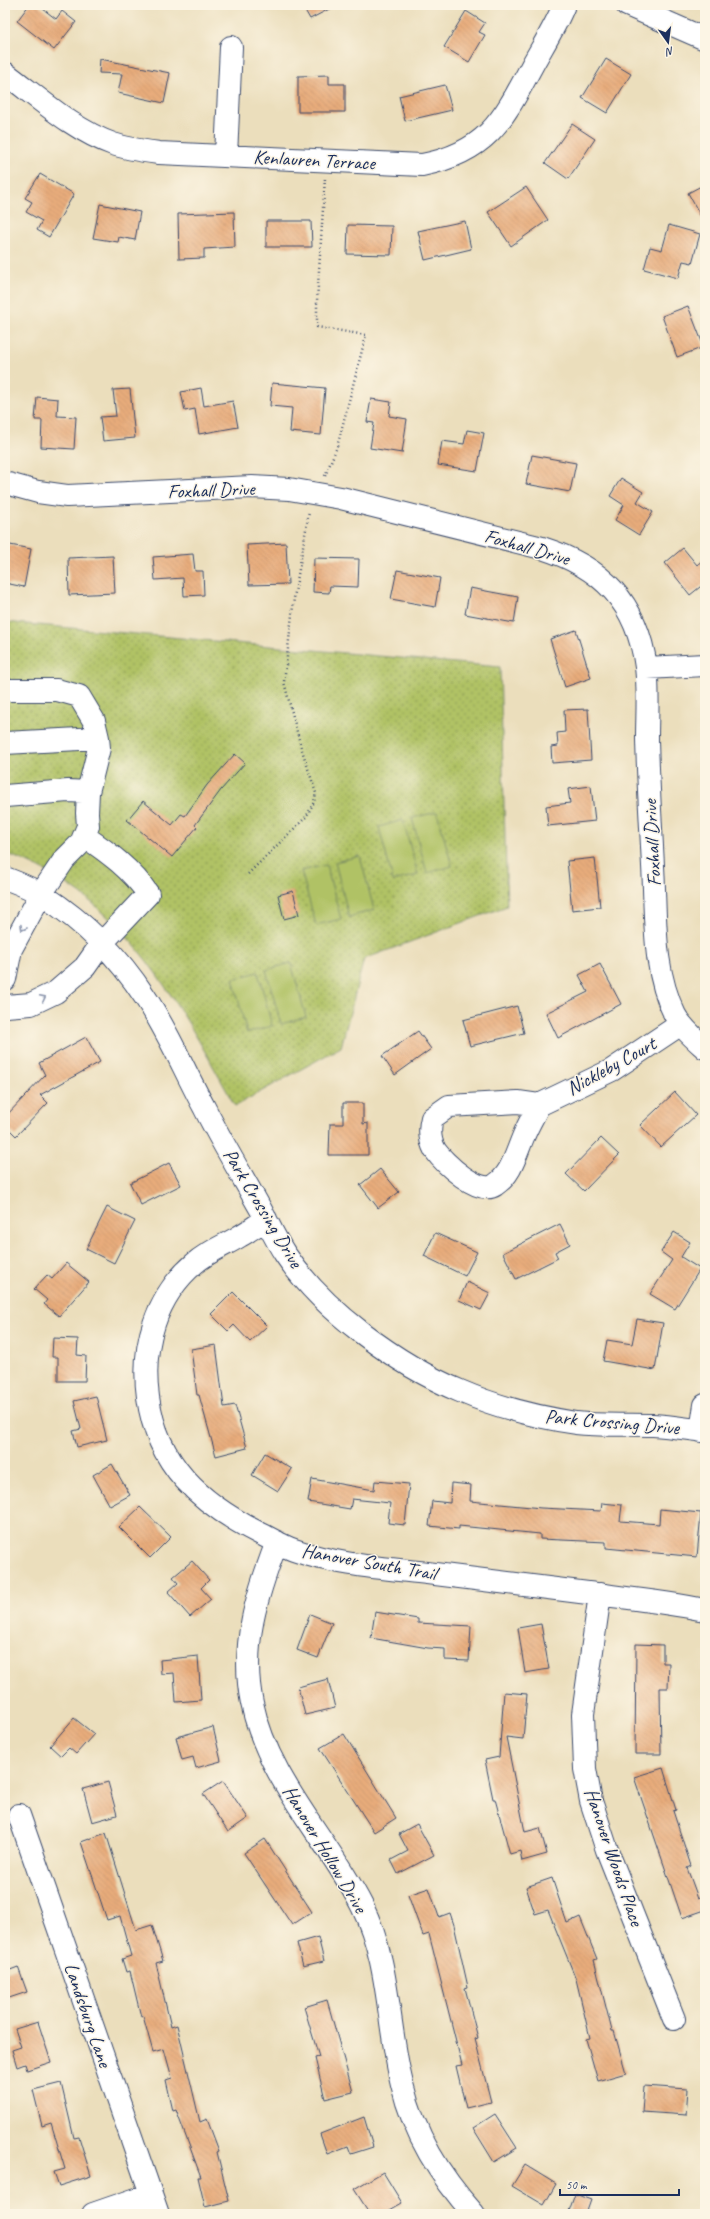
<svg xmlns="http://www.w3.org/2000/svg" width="710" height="2219" viewBox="0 0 710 2219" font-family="Caveat,sans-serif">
<defs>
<pattern id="green-dots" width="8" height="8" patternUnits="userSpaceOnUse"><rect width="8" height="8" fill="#b0c265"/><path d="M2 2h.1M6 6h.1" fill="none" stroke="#8e9e56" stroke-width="1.8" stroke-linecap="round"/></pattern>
<pattern id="building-back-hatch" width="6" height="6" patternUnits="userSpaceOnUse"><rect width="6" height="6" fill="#e8ac7c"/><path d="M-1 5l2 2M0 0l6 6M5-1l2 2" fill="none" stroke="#c6946e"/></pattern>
</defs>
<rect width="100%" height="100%" fill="#fcf5e5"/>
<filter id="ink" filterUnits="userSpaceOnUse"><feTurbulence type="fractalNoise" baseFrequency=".025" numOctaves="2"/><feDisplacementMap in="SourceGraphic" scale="8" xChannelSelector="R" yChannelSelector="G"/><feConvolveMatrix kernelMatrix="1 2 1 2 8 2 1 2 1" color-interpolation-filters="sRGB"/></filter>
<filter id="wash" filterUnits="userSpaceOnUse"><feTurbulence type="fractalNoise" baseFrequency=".012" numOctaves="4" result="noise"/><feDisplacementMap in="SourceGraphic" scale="16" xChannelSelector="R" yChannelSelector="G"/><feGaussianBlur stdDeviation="0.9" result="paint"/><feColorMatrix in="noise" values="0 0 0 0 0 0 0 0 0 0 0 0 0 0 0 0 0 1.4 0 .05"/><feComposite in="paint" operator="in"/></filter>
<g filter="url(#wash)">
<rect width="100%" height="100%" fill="#ebdebc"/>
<path fill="url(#green-dots)" stroke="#667862" d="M 5,622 L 500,667 L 507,906 L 364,959 L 341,1047 L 235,1106 C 188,1021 138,922 49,873 C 35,865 20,859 5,853 Z"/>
<path fill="#b0c265" stroke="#667862" d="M 437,812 L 452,866 L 427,873 L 412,818 Z
M 403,820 L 418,875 L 393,881 L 379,827 Z
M 360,856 L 374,910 L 349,917 L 335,862 Z
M 326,865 L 341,919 L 316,925 L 301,871 Z
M 291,963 L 306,1017 L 281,1024 L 266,970 Z
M 258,972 L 272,1026 L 247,1033 L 233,979 Z"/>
<g id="blocks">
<path fill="url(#building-back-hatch)" d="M 29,5 L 38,5 L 56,19 L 62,11 L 76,22 L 54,50 L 17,21 Z
M 302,5 L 337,5 L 310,19 Z
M 466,11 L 485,23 L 479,32 L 485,35 L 469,62 L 444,47 Z
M 100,59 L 170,73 L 164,103 L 118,93 L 122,74 L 99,73 Z
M 606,59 L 631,74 L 607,113 L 582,98 Z
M 329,75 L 329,84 L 345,84 L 345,112 L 298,112 L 298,76 Z
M 445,85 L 452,110 L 405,121 L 399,96 Z
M 572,124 L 595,139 L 568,179 L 545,163 Z
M 40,174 L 74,194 L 49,237 L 37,230 L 42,221 L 26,212 L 32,202 L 25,198 Z
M 705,184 L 705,224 L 688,193 Z
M 526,187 L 548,220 L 511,246 L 488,212 Z
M 100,204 L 140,212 L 135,240 L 119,237 L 118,242 L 93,238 Z
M 234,212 L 235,247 L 204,249 L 204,258 L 179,259 L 178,214 Z
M 266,221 L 311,221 L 312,247 L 266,247 Z
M 465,221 L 471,249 L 425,260 L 418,231 Z
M 348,225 L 392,226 L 391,255 L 347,254 Z
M 669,225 L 700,234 L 692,263 L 683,261 L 678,278 L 644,269 L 650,247 L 662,250 Z
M 688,306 L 704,347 L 677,357 L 662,316 Z
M 272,383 L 325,388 L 321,435 L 290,432 L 292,408 L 270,406 Z
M 201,388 L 204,406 L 233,401 L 238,427 L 199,434 L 195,409 L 185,411 L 181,392 Z
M 130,389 L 135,438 L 103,441 L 100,417 L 116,416 L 113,390 Z
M 37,397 L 58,399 L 57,416 L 76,417 L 74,449 L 41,447 L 42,420 L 35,420 Z
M 371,399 L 391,402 L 389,416 L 407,419 L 402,453 L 370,448 L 374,423 L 367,422 Z
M 467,430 L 484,433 L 477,471 L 438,465 L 442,441 L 464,444 Z
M 532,455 L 576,463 L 570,492 L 526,484 Z
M 621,478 L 643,492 L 637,502 L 653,512 L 639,535 L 615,520 L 624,505 L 610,496 Z
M 286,543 L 288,584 L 249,585 L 247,545 Z
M 5,544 L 31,549 L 24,587 L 5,583 Z
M 683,548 L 697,565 L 705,558 L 705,583 L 690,595 L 665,563 Z
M 193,554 L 195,571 L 203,571 L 204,595 L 184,596 L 183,578 L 155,580 L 153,557 Z
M 113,556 L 115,593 L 69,595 L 68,558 Z
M 314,558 L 359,559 L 358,587 L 330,586 L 329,593 L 313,592 Z
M 397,570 L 440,578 L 435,607 L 391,599 Z
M 470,588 L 518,597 L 514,623 L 465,614 Z
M 576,630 L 591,678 L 565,687 L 550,639 Z
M 588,709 L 591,760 L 552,763 L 551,747 L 558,746 L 557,733 L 565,732 L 564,710 Z
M 235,754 L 245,763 L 221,790 L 195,825 L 197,827 L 172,857 L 127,820 L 143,801 L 172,825 L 181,814 L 185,816 L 207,785 Z
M 591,786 L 595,821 L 548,826 L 546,806 L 570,803 L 568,789 Z
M 595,858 L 600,907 L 572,910 L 567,861 Z
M 293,891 L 299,915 L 284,919 L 278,895 Z
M 600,964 L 621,1004 L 558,1038 L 546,1013 L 588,992 L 579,975 Z
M 517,1006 L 524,1033 L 470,1046 L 463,1020 Z
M 418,1031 L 431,1049 L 395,1075 L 382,1056 Z
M 86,1037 L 100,1062 L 40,1095 L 48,1103 L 16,1136 L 5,1125 L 5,1117 L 45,1075 L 39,1063 Z
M 675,1092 L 696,1115 L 661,1147 L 640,1125 Z
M 343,1103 L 363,1103 L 363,1124 L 368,1123 L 368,1155 L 329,1155 L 330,1124 L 343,1124 Z
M 601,1138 L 619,1155 L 584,1191 L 566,1174 Z
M 169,1163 L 181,1185 L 141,1205 L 130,1183 Z
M 380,1169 L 399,1192 L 378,1208 L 360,1185 Z
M 107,1207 L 135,1221 L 114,1263 L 86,1249 Z
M 560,1224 L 570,1244 L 555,1252 L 558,1258 L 516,1279 L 503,1253 Z
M 674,1232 L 690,1242 L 681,1257 L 700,1269 L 675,1309 L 650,1294 L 672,1260 L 661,1252 Z
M 435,1233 L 477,1252 L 465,1276 L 424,1256 Z
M 66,1263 L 89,1282 L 59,1316 L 44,1304 L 47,1300 L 34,1289 L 47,1275 L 52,1279 Z
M 467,1282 L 490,1293 L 481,1310 L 459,1300 Z
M 233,1292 L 267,1326 L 250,1342 L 234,1325 L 228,1331 L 211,1314 Z
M 637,1319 L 663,1323 L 655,1370 L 603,1361 L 607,1340 L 632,1344 Z
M 53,1338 L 78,1339 L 77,1355 L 86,1356 L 85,1381 L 58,1381 L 58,1357 L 52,1357 Z
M 216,1345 L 224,1407 L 235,1405 L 247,1448 L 216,1456 L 199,1395 L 197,1395 L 191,1349 Z
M 96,1396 L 107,1440 L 77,1447 L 73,1431 L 81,1429 L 74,1401 Z
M 265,1453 L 292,1469 L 278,1491 L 252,1475 Z
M 112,1464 L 130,1495 L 110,1506 L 93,1475 Z
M 312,1479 L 374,1490 L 375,1481 L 409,1484 L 405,1525 L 388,1523 L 390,1503 L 352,1499 L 350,1509 L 308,1502 Z
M 451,1483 L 471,1485 L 470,1501 L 541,1508 L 601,1511 L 602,1503 L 622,1505 L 620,1521 L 659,1524 L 660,1509 L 701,1513 L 697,1557 L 606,1548 L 606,1542 L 540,1539 L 540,1534 L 459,1526 L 459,1529 L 429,1526 L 432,1501 L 450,1503 Z
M 140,1507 L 171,1537 L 150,1558 L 119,1527 Z
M 192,1561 L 209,1580 L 201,1588 L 211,1599 L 190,1617 L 168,1592 L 178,1583 L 173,1577 Z
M 375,1612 L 418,1619 L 418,1623 L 471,1626 L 469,1661 L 445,1660 L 445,1649 L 428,1648 L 371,1638 Z
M 310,1614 L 332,1623 L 318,1658 L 297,1650 Z
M 541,1624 L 549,1669 L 525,1673 L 518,1628 Z
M 636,1644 L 663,1645 L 663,1663 L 669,1663 L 668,1688 L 660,1688 L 661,1754 L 635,1754 Z
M 198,1656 L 201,1700 L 176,1702 L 174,1673 L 161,1674 L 160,1660 Z
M 328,1679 L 335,1708 L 305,1715 L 298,1687 Z
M 504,1692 L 527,1694 L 523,1739 L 506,1737 L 525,1832 L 540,1828 L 547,1854 L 522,1861 L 520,1851 L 510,1854 L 495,1799 L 493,1799 L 485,1760 L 499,1757 Z
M 74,1718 L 94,1734 L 76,1754 L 69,1748 L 61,1756 L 50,1746 Z
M 213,1727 L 221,1761 L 196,1768 L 193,1757 L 182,1760 L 176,1737 Z
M 344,1734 L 396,1818 L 374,1832 L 320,1748 Z
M 663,1768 L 676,1810 L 673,1811 L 691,1866 L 687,1868 L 698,1898 L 705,1895 L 705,1910 L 682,1918 L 634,1777 Z
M 223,1781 L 248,1818 L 228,1832 L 203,1794 Z
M 108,1782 L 117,1815 L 92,1822 L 83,1789 Z
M 417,1824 L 434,1855 L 398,1874 L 391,1860 L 408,1851 L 399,1834 Z
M 106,1833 L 136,1930 L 152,1925 L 163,1961 L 156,1963 L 171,2027 L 177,2025 L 200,2122 L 207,2119 L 219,2151 L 217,2152 L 229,2201 L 205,2207 L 198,2177 L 201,2177 L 176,2110 L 173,2111 L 166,2080 L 172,2078 L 164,2049 L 153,2052 L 143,2016 L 141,2017 L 130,1971 L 126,1972 L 122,1959 L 131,1956 L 120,1916 L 107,1920 L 81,1842 Z
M 265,1839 L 312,1912 L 292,1925 L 244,1853 Z
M 552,1878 L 567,1923 L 580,1917 L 597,1959 L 594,1960 L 612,2031 L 614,2031 L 626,2073 L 598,2081 L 586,2039 L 590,2038 L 576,1979 L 548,1910 L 535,1914 L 526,1887 Z
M 429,1888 L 439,1917 L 450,1913 L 454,1925 L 468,1987 L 465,1988 L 478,2038 L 475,2039 L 491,2102 L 466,2108 L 456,2066 L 462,2065 L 429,1934 L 423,1936 L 408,1895 Z
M 318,1937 L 324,1961 L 303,1966 L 297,1943 Z
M 18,1967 L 27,1992 L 9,1998 L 5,1988 L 5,1972 Z
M 327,2000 L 353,2092 L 325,2099 L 315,2058 L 319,2057 L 304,2007 Z
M 38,2022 L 51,2062 L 27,2070 L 25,2064 L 17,2067 L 12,2050 L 21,2047 L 15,2029 Z
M 61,2083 L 74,2138 L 79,2137 L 91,2176 L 59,2186 L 54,2172 L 65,2169 L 51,2123 L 42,2126 L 33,2090 Z
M 644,2086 L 688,2089 L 686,2115 L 642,2112 Z
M 495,2114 L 517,2148 L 494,2162 L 473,2128 Z
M 364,2117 L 373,2147 L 351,2154 L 348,2146 L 327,2154 L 320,2134 Z
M 525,2165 L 556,2184 L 544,2205 L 512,2186 Z
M 383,2172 L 402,2203 L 383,2214 L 370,2214 L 354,2189 Z
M 575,2194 L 591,2200 L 586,2214 L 568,2214 Z"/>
</g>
</g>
<g filter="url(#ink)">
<use href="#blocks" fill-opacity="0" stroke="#3a496c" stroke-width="1"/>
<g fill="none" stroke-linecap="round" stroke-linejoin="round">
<defs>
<path id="minor" d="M 627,5 L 705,39
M 5,73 C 39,98 73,130 113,144 C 128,149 144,151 159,153 L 422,165 C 489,152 504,118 534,62 C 544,44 556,25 564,5
M 226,156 L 231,47
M 5,483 L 38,492 L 67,496 L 252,487 L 289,489 L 341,498 L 542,548 C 602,567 637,602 646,667 C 649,690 647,715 647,739 C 648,782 651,824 653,866 C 656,915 652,970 675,1015 C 682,1028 694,1038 705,1048
M 646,668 L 705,665
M 5,690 L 57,690 L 79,696 L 94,721 L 98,738
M 5,743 L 98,738 L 99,748 L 88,792
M 5,796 L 68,791 L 88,792 L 87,813 L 88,826 L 81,843 L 64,860 L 41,894 L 11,949 L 5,979
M 5,878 C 18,883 32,888 44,896 C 84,922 119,957 145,997 C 168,1031 184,1070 204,1107 C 221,1141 241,1174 260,1208 C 268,1223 275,1239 285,1254 C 323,1311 398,1365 460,1391 C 497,1407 537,1417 576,1423 C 601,1426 627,1424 653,1425 C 670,1426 688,1429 705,1431
M 6,1006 L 31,1004 L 56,992 L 85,967 L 102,943 L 148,894 C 132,870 108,852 84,836
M 539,1105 C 534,1115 528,1125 524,1135 C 516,1153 512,1174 495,1185 C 479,1196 444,1163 435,1150 C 429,1139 429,1129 432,1118 L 449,1106 L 518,1102 L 539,1105 L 612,1070 L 681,1024
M 266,1219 C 257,1225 249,1231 240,1236 C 226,1245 209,1251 195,1263 C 156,1296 141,1346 148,1397 C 157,1465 200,1503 259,1533 C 270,1538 282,1546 294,1550 C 336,1565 383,1568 427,1573 C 481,1580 535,1586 588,1593 C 627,1598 667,1602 705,1610
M 701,1431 L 705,1405
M 277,1542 C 257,1594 240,1646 252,1703 C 268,1780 327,1837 362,1906 C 390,1962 387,2024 402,2084 C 414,2135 440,2176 474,2214
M 600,1594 L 583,1714 L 585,1769 L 591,1801 L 607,1850 L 674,2019
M 19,1815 L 158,2214
M 93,2214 L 151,2194"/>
</defs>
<use href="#minor" stroke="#3a496c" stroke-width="24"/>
<path stroke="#3a496c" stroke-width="2.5" stroke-dasharray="1 3" stroke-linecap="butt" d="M 325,476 L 337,447 L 366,335 L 317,327 L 317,301 L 325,178
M 248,874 L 306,817 L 314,802 L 316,793 L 301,747 L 284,682 L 294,598 L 309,512"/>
<use href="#minor" stroke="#fff" stroke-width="22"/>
</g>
<defs><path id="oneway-chevron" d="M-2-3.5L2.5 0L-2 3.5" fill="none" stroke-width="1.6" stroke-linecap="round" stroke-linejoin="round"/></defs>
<g stroke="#8d97ae">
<use href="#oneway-chevron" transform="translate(23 928) rotate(119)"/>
<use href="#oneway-chevron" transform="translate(43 998) rotate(-27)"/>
</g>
</g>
<g text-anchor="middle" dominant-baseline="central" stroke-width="3" stroke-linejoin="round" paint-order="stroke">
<g font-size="20" fill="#1b2f5e" stroke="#fcf5e5">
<text transform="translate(314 160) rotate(3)">Kenlauren Terrace</text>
<text transform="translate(211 490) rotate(-2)">Foxhall Drive</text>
<text transform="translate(527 547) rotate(16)">Foxhall Drive</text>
<text transform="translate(652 843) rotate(-93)">Foxhall Drive</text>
<text transform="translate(611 1066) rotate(-29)">Nickleby Court</text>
<text transform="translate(263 1208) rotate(59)">Park Crossing Drive</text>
<text transform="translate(612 1422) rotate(5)">Park Crossing Drive</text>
<text transform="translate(369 1562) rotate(10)">Hanover South Trail</text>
<text transform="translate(325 1849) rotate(59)">Hanover Hollow Drive</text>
<text transform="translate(614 1857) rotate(71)">Hanover Woods Place</text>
<text transform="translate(88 2015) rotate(71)">Landsburg Lane</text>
</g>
</g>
<rect width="710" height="2219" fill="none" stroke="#fcf5e5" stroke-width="20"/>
<g transform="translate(668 42) rotate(166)" stroke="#fcf5e5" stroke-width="3" paint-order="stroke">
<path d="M0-3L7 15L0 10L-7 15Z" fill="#1b2f5e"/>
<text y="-6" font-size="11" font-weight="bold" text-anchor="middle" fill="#1b2f5e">N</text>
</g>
<path d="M560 2189v6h119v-6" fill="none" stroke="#1b2f5e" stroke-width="2"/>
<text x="566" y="2189" font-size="12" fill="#1b2f5e" stroke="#fcf5e5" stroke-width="3" paint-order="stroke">50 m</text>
</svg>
